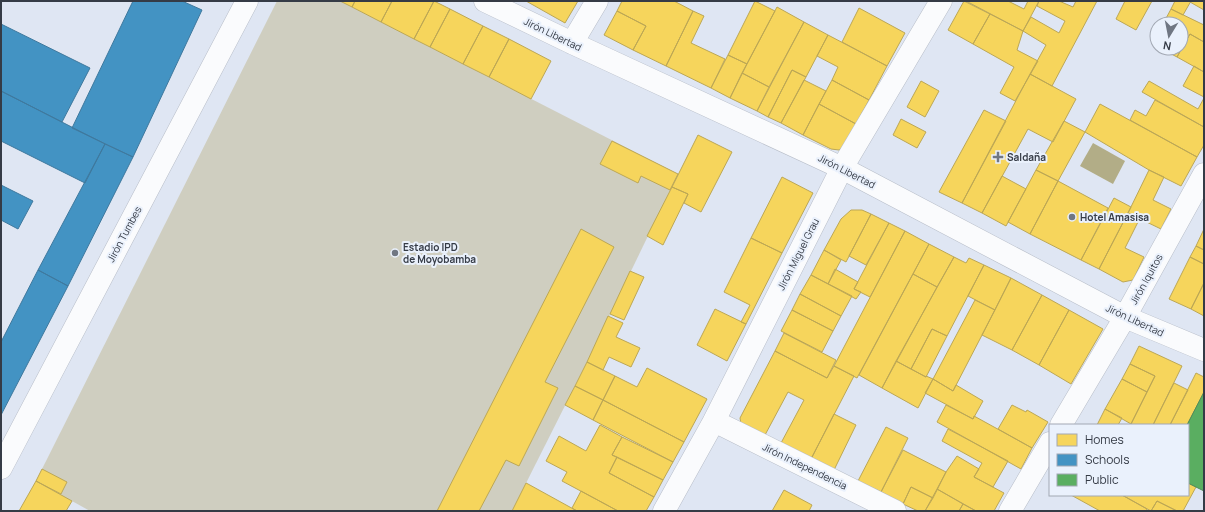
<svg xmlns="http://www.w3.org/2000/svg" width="1205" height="512" viewBox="0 0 1205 512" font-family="Manrope,sans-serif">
<rect width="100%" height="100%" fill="#dfe6f3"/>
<path fill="#cfcec0" d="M 277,1 L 340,1 L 678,174 L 587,362 L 512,511 L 90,511 L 36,481 Z"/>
<path fill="#b2ad87" d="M 1093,143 L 1125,161 L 1113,184 L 1080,166 Z"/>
<path fill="#f6d55c" stroke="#bca755" d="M 340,1 L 355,1 L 352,7 Z
M 355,1 L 392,1 L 381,22 L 352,7 Z
M 392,1 L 434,1 L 414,39 L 381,22 Z
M 434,1 L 450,9 L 430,47 L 414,39 Z
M 526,1 L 578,1 L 565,23 Z
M 622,1 L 674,1 L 693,11 L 666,66 L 633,50 L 646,26 L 617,11 Z
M 755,1 L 775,11 L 747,64 L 728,55 Z
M 964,1 L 990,14 L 973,44 L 948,30 Z
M 966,1 L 1008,1 L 1024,9 L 1028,1 L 1039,1 L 1023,31 Z
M 1039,1 L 1059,1 L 1073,7 L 1076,1 L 1097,1 L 1052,86 L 1030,74 L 1046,45 L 1023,31 L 1031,17 L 1059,33 L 1065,21 L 1037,6 Z
M 1125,1 L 1152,1 L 1136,30 L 1116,19 Z
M 1175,1 L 1191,1 L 1183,15 L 1171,9 Z
M 1191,1 L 1204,1 L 1204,10 L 1190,2 Z
M 777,7 L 804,22 L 769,87 L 742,73 Z
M 859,8 L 905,33 L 887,66 L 842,42 Z
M 450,9 L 483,26 L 463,64 L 430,47 Z
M 1171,9 L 1204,25 L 1204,42 L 1190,34 L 1177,57 L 1160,48 L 1181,48 L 1181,24 L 1163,24 Z
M 617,11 L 646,26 L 633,50 L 604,35 Z
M 693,11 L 704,16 L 691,43 L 725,59 L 711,88 L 666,66 Z
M 990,14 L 1023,31 L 1017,50 L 1038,61 L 1015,101 L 1000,93 L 1014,67 L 973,44 Z
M 804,22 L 828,35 L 806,77 L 792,70 L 768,117 L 757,111 Z
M 483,26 L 509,39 L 489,77 L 463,64 Z
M 1190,34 L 1204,42 L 1204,72 L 1177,57 Z
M 828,35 L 887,66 L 869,100 L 832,80 L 838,67 L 817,56 Z
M 509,39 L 551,61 L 531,99 L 489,77 Z
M 728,55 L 747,64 L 730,98 L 711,88 Z
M 1194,66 L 1204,72 L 1204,97 L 1183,86 Z
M 792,70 L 806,77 L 781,123 L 768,117 Z
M 742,73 L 769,87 L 757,111 L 730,98 Z
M 1030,74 L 1076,99 L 1053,142 L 1028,129 L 982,213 L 962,203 Z
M 804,80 L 826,91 L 803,135 L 781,123 Z
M 832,80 L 869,100 L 856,124 L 819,104 Z
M 921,81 L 939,91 L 925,117 L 907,107 Z
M 1149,81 L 1198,109 L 1204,98 L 1204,127 L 1142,92 Z
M 1155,100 L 1204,127 L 1204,145 L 1197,157 L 1130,120 L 1135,110 L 1146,116 Z
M 819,104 L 856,124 L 846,145 L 839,150 L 831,149 L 803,135 Z
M 1100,104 L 1197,157 L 1181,186 L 1149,170 L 1085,132 Z
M 984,110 L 1006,121 L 962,203 L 939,192 Z
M 901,119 L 926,132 L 917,148 L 893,135 Z
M 1064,121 L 1085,132 L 1058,181 L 1036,170 Z
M 698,135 L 732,152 L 701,212 L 684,203 L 688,194 L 672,187 Z
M 612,141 L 678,174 L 670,190 L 641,176 L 638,183 L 600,164 Z
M 1036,170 L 1058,181 L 1030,234 L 1008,222 Z
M 1149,170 L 1164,177 L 1153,200 L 1171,209 L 1161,229 L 1128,213 Z
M 1002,176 L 1026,189 L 1006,226 L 982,213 Z
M 782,177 L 813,193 L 782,253 L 751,238 Z
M 1058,181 L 1108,208 L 1081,260 L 1030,234 Z
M 672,187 L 688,194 L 663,245 L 647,236 Z
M 1114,198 L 1131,207 L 1099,269 L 1081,260 Z
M 851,210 L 862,210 L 871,214 L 846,262 L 824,250 L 841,219 Z
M 1128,213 L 1140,218 L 1125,248 L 1144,257 L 1133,280 L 1123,282 L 1099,269 Z
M 871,214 L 889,223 L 866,265 L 849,256 Z
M 889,223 L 905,231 L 870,297 L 854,289 Z
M 581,229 L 614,247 L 545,382 L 558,388 L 519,466 L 506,460 L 479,511 L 437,511 Z
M 1204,229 L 1204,250 L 1196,246 Z
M 905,231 L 929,244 L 857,378 L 834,366 Z
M 751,238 L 782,253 L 746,324 L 741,322 L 750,305 L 724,292 Z
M 929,244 L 954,257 L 937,287 L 913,274 Z
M 1196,246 L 1204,250 L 1204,264 L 1190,257 Z
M 824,250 L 841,260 L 828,284 L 811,275 Z
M 954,257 L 966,263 L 969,258 L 984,265 L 947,336 L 932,329 L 911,369 L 896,361 Z
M 1190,257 L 1204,264 L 1204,283 L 1191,309 L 1169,299 Z
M 984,265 L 1011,278 L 995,310 L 968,296 Z
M 835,269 L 858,282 L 854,289 L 861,292 L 856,299 L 828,284 Z
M 630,271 L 644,277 L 624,320 L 610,314 Z
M 913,274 L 937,287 L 882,388 L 859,375 Z
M 811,275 L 852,296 L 841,316 L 800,294 Z
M 1011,278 L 1042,295 L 1012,350 L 982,335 Z
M 1204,283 L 1204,316 L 1191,309 Z
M 800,294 L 841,316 L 833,331 L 792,310 Z
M 1042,295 L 1069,310 L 1039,365 L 1012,350 Z
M 975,300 L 995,310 L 953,391 L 933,379 Z
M 715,309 L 746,324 L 727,361 L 697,345 Z
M 792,310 L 833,331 L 822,352 L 781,331 Z
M 1069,310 L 1103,329 L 1071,384 L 1039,365 Z
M 608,316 L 623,323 L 616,337 L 640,348 L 631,367 L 609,357 L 603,370 L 587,362 Z
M 932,329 L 947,336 L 926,377 L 911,369 Z
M 784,333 L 836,360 L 827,378 L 775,351 Z
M 1139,346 L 1182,366 L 1153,425 L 1133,425 L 1131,424 L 1155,376 L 1130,364 Z
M 775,351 L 827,378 L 834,366 L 854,376 L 811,459 L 781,443 L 804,400 L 788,392 L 765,435 L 741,424 L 740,418 Z
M 896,361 L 926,377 L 926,376 L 933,379 L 918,408 L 882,388 Z
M 587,362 L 615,376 L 603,400 L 575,386 Z
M 1130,364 L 1155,376 L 1147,392 L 1122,379 Z
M 647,368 L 707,399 L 684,442 L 603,400 L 615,376 L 637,387 Z
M 1196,373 L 1204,377 L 1204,392 L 1187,425 L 1170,425 Z
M 933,379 L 953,391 L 956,385 L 983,401 L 973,419 L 925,393 Z
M 1122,379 L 1147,392 L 1131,424 L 1105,409 Z
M 1174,383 L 1188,390 L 1170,425 L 1153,425 Z
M 575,386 L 603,400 L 593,420 L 565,405 Z
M 603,400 L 684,442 L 673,462 L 593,420 Z
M 946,405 L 973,419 L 974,416 L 1032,448 L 1021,469 L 937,422 Z
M 1012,405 L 1026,412 L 1027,410 L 1048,422 L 1032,448 L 998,429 Z
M 1105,409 L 1122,418 L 1118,425 L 1097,425 Z
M 834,414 L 856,425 L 834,470 L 811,459 Z
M 600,425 L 622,437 L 612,455 L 617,457 L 609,473 L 654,497 L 646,511 L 618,511 L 562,481 L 567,472 L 546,461 L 559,436 L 586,451 Z
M 886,427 L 908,438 L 881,492 L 858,481 Z
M 948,429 L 1008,461 L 993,487 L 974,477 L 982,463 L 942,441 Z
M 622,437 L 673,462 L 663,480 L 612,455 Z
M 903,450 L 946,472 L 933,498 L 911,487 L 903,504 L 881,492 Z
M 957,456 L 979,469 L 974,477 L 1004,493 L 994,511 L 976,511 L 937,489 L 946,472 Z
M 617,457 L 663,480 L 654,497 L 609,473 Z
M 42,469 L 67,482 L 61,494 L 36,481 Z
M 36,481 L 72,501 L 66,511 L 19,511 Z
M 526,483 L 528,484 L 577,511 L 512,511 Z
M 1188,483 L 1196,487 L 1183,511 L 1177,511 L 1157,501 L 1151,511 L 1122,495 L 1188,495 Z
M 911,487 L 933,498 L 925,511 L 918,511 L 903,504 Z
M 937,489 L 963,504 L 959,511 L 925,511 Z
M 784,490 L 812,505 L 809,511 L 772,511 Z
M 581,491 L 618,511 L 577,511 L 572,508 Z
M 1071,495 L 1122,495 L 1147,509 L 1146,511 L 1100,511 Z
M 1157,501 L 1177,511 L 1151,511 Z
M 963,504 L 976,511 L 959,511 Z"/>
<path fill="#4393c3" stroke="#3f799e" d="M 133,1 L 182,1 L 202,10 L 133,157 L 72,128 Z
M 1,24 L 90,68 L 62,122 L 1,91 Z
M 1,91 L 105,144 L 85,183 L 1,141 Z
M 105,144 L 133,157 L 68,286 L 38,270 Z
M 1,185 L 33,201 L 18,229 L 1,220 Z
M 38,270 L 68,286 L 1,415 L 1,342 Z"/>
<path fill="#5aae61" stroke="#4f8c59" d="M 1204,392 L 1204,491 L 1188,483 L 1187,425 Z"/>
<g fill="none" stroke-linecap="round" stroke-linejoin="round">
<defs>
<path id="minor" d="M 485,1 L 572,43 L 842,168 L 1125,317 L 1204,350
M 572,43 L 597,1
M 714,421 L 895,511
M 1061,425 L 1125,317 L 1204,174
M 1,468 L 247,1
M 664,511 L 714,421 L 842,168 L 941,1
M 1010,511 L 1050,443"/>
</defs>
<use href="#minor" stroke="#b7bdc8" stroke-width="23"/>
<use href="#minor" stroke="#fafbfd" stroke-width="22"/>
</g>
<g fill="#707783" stroke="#eaf1fc" stroke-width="1.5">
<path d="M996 151h4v4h4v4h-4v4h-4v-4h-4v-4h4z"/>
<circle cx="1072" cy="217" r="4"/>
<circle cx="395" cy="253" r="4"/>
</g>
<g text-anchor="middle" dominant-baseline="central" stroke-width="4" stroke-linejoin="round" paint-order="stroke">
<g font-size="10" fill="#353b46" stroke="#eaf1fc">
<text transform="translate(553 34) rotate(26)">Jirón Libertad</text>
<text transform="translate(847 171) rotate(27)">Jirón Libertad</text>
<text transform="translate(124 234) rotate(-62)">Jirón Tumbes</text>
<text transform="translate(798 254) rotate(-63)">Jirón Miguel Grau</text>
<text transform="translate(1146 279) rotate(-61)">Jirón Iquitos</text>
<text transform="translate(1135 320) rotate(25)">Jirón Libertad</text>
<text transform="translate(805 466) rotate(26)">Jirón Independencia</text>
</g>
<g font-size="10" font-weight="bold" fill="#353b46" stroke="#eaf1fc" text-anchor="start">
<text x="1007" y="157">Saldaña</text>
<text x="1080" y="217">Hotel Amasisa</text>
<text x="403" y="247">Estadio IPD<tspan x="403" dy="12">de Moyobamba</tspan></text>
</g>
</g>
<rect width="1205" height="512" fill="none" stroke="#353b46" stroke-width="4"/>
<rect x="1049" y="424" width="140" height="72" fill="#eaf1fc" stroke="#a2a8b3"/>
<rect x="1057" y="434" width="20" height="12" fill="#f6d55c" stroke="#a2a8b3"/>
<text x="1085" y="444" font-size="12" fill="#353b46">Homes</text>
<rect x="1057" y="454" width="20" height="12" fill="#4393c3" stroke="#a2a8b3"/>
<text x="1085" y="464" font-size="12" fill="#353b46">Schools</text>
<rect x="1057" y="474" width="20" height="12" fill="#5aae61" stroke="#a2a8b3"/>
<text x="1085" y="484" font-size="12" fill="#353b46">Public</text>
<g transform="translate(1169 36) rotate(190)"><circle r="19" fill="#eaf1fc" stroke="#a2a8b3"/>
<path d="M0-3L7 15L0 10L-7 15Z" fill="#707783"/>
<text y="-6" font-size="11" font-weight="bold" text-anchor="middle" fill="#353b46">N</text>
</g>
</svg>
